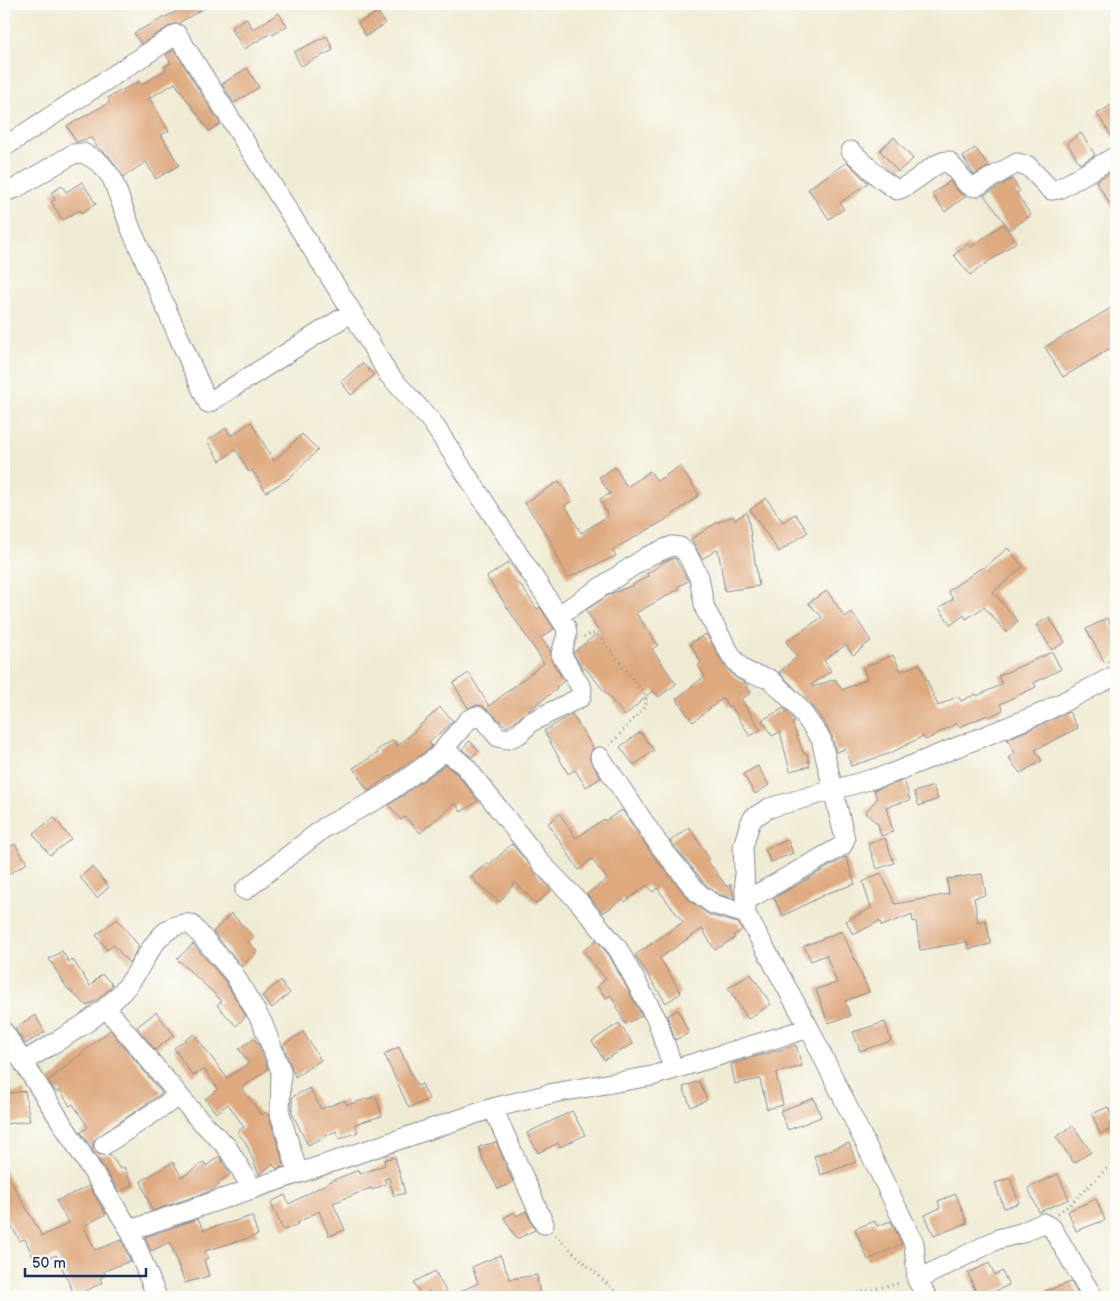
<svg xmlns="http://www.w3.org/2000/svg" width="1120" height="1301" viewBox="0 0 1120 1301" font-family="'Balsamiq Sans',sans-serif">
<rect width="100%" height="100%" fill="#fdfcf7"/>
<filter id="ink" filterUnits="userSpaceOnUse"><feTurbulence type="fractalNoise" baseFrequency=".02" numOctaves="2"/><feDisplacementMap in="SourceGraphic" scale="10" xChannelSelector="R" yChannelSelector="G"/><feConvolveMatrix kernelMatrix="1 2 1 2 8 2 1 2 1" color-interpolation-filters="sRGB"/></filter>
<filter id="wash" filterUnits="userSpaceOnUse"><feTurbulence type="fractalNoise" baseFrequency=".0096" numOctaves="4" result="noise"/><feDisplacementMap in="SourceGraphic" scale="20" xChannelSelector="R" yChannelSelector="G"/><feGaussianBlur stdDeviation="1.12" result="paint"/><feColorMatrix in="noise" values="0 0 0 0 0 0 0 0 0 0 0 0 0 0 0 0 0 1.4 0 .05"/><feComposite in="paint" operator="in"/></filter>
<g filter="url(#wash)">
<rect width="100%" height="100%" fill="#efebd3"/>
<g id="blocks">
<path fill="#dea97e" d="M 178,4 L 211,4 L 179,23 L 171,25 L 141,44 L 134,33 L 181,9 Z
M 378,12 L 385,24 L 366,36 L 358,23 Z
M 279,13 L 287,26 L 273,35 L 271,33 L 244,49 L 231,28 L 246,18 L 253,29 Z
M 327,36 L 333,50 L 301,66 L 294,52 Z
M 174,50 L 220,124 L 209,131 L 175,83 L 149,98 L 169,131 L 161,135 L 179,165 L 156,179 L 146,162 L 123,177 L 109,156 L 98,148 L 91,138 L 76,142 L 67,126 L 110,102 L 108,98 L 139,81 L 141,85 L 166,70 L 164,67 L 171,63 L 166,55 Z
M 247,68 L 259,87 L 234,103 L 222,84 Z
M 1116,102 L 1116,143 L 1097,114 Z
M 1081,133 L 1095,155 L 1080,164 L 1067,143 Z
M 894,137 L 913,159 L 898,172 L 880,150 Z
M 975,148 L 989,166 L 974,175 L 963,157 Z
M 847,162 L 868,183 L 840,203 L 844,209 L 829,219 L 808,189 Z
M 1116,169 L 1116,215 L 1096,181 Z
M 1012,179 L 1020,191 L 1016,193 L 1031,215 L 1010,230 L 984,195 Z
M 950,181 L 959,192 L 966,196 L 945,212 L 932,194 Z
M 82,182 L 96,204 L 81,213 L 80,210 L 63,220 L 51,202 L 55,200 L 51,193 L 62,186 L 66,192 Z
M 1003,224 L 1016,242 L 970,275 L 954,255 L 968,244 L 971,247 Z
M 1116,305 L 1116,345 L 1063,377 L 1045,347 Z
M 362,363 L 374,375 L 351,395 L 341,382 Z
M 251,422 L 274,461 L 302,434 L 318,450 L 288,479 L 266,492 L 252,470 L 249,472 L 236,450 L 220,461 L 207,441 L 226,428 L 231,436 Z
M 680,466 L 699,495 L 667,519 L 612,550 L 616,556 L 567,578 L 550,540 L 525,503 L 559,481 L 572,501 L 565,505 L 581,533 L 608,516 L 600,499 L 610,494 L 599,477 L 615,467 L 627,487 L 650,471 L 657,481 Z
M 766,498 L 783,522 L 795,514 L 808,532 L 779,552 L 750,510 Z
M 747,512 L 759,586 L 725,591 L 718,549 L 702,559 L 691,539 L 718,522 L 733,516 L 735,520 Z
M 1008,548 L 1023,567 L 993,592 L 1018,621 L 1006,632 L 984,607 L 966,619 L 964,615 L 951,625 L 939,608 L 953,599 L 948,591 L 981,568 L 982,569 Z
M 675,558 L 688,581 L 677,587 L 679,589 L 636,613 L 658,645 L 652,649 L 676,684 L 659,697 L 653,690 L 625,716 L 585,668 L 583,669 L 573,653 L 599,632 L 586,610 L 610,594 L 631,586 L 648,576 L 647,574 L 666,561 Z
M 509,562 L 522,580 L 519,583 L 537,609 L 540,607 L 554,629 L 541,638 L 550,650 L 551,660 L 564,681 L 556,687 L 557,689 L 507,727 L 483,706 L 477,705 L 468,708 L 453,683 L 469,673 L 489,706 L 544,663 L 487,577 Z
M 827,591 L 845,617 L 852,612 L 871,641 L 853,655 L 846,645 L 824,660 L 831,671 L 811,685 L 813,687 L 835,679 L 842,690 L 867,679 L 863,668 L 893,655 L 901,671 L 920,664 L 938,706 L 958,696 L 961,701 L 976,694 L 977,696 L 1002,684 L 998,676 L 1052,652 L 1061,669 L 1034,683 L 1036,687 L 1000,704 L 1003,710 L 989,717 L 988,715 L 959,727 L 957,723 L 926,740 L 923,736 L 891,753 L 851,766 L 846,749 L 836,752 L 832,736 L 819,714 L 779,672 L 797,657 L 786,642 L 822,617 L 808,603 Z
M 1049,617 L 1065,642 L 1052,650 L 1036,625 Z
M 1107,618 L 1116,635 L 1116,657 L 1105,663 L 1086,629 Z
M 706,634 L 723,664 L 734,676 L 745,683 L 751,693 L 741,699 L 761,730 L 750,736 L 731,706 L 728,707 L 723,698 L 693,722 L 676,699 L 705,676 L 698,665 L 701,663 L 690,643 Z
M 440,707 L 453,721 L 429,743 L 432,746 L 429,749 L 368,791 L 353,768 L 378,753 L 376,751 L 393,740 L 398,746 Z
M 784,708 L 795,722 L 792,723 L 804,754 L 807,754 L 810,766 L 790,771 L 780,732 L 772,736 L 762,720 Z
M 1069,712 L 1078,728 L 1035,750 L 1042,761 L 1020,773 L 1009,758 L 1015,753 L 1007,739 Z
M 572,714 L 593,748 L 589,758 L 601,778 L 586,787 L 575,770 L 568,774 L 544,731 Z
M 640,732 L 654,750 L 634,765 L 620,747 Z
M 470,741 L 479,751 L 471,757 L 462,749 Z
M 445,765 L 458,775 L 478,801 L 461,812 L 455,803 L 420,833 L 405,817 L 401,820 L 389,805 Z
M 758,766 L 769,785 L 755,794 L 743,774 Z
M 904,780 L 910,800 L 886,807 L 893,832 L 881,836 L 878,824 L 865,813 L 877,799 L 874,790 Z
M 933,786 L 938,799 L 919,806 L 914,792 Z
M 622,810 L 651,853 L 689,900 L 709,915 L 738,923 L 742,930 L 733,936 L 735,938 L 715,950 L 702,929 L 660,958 L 681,993 L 666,1003 L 635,955 L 683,922 L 657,888 L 653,892 L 647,885 L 625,902 L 623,899 L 603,913 L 587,894 L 607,879 L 592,859 L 579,870 L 548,823 L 560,814 L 576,838 L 604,819 L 605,821 Z
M 54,817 L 71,839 L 50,855 L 33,834 Z
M 689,827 L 709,858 L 707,860 L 727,887 L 731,884 L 734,899 L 718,894 L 706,885 L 670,841 Z
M 885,838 L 894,863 L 877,869 L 868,844 Z
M 788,840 L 793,853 L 771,862 L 765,849 Z
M 15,844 L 27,863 L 4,877 L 4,850 Z
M 512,844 L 551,890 L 536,904 L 515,882 L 500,902 L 478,884 L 471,876 L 488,863 L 489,865 Z
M 846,857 L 855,884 L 828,893 L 783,916 L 774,898 Z
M 92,867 L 109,887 L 97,898 L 80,877 Z
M 881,873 L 895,904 L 949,894 L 947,879 L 982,874 L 986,895 L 974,898 L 978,922 L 986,920 L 991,944 L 969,949 L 967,942 L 920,950 L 916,921 L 913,922 L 912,914 L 882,926 L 880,921 L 853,935 L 846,921 L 871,908 L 863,882 Z
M 231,913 L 254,937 L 248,942 L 257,951 L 242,966 L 213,932 Z
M 117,919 L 139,946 L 129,963 L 114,945 L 107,950 L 96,935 Z
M 842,931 L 869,992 L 845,1001 L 850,1016 L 828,1023 L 816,989 L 837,983 L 826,955 L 811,961 L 804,946 Z
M 596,940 L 609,955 L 642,1016 L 625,1024 L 611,995 L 606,998 L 597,986 L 606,979 L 583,951 Z
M 193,944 L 225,981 L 246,1016 L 236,1026 L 217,1005 L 222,1001 L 177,959 Z
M 62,951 L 69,962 L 73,960 L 90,986 L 102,974 L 113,985 L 98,999 L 87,1006 L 67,988 L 49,959 Z
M 751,974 L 771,1004 L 748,1019 L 728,988 Z
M 280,981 L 290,993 L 272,1008 L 262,996 Z
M 678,1010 L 689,1033 L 675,1040 L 667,1016 Z
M 156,1012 L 174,1035 L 155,1050 L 137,1027 Z
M 35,1015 L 45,1032 L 25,1044 L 15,1028 Z
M 885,1022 L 891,1041 L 860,1051 L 853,1032 Z
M 619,1023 L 633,1044 L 604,1060 L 592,1041 Z
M 110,1030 L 162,1093 L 94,1140 L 93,1146 L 99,1155 L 110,1154 L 120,1169 L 124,1167 L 133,1185 L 119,1192 L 81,1132 L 88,1127 L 73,1104 L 70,1106 L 60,1090 L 56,1092 L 48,1081 Z
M 303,1032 L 321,1060 L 295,1077 L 283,1045 Z
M 194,1034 L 227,1078 L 249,1063 L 239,1049 L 254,1038 L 258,1044 L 268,1069 L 242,1088 L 261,1115 L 265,1112 L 269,1116 L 284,1165 L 282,1167 L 277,1169 L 272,1164 L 259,1175 L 246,1143 L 237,1132 L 244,1127 L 228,1104 L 216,1113 L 205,1099 L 218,1089 L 204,1069 L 193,1076 L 174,1048 Z
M 796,1045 L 802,1066 L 776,1073 L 783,1105 L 767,1109 L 760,1079 L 735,1084 L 731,1064 Z
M 399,1047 L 417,1086 L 422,1084 L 429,1099 L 409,1108 L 384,1054 Z
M 699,1081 L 707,1100 L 691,1107 L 683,1087 Z
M 310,1088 L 321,1109 L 345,1100 L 347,1105 L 376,1096 L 382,1116 L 355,1124 L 358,1132 L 339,1139 L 336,1131 L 308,1145 L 292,1113 L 292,1097 Z
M 25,1091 L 30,1121 L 4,1124 L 4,1094 Z
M 814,1098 L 821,1117 L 788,1130 L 780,1111 Z
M 1108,1107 L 1116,1127 L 1100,1134 L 1092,1114 Z
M 572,1111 L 585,1135 L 560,1147 L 558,1143 L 538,1153 L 527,1133 Z
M 1073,1126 L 1091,1152 L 1074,1163 L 1056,1137 Z
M 496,1142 L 513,1182 L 498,1189 L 483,1160 L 479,1147 Z
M 849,1143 L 856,1162 L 821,1175 L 814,1156 Z
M 219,1156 L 230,1174 L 218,1183 L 219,1185 L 211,1191 L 152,1211 L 141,1181 L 173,1162 L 182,1177 L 204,1162 L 206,1166 Z
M 395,1157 L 405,1193 L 394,1196 L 389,1178 L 384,1179 L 386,1184 L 372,1190 L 371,1188 L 333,1203 L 345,1230 L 329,1236 L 319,1211 L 297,1223 L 298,1224 L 283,1230 L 271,1202 L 285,1195 L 289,1204 L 333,1180 L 359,1170 L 360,1174 L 385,1165 L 384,1160 Z
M 4,1169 L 42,1236 L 69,1223 L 56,1201 L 89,1186 L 106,1214 L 84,1226 L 95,1250 L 122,1240 L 130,1261 L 104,1271 L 106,1275 L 100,1278 L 102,1283 L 75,1296 L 56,1255 L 36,1264 L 25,1239 L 20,1241 L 4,1213 Z
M 1058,1174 L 1069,1199 L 1039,1212 L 1028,1188 Z
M 1010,1178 L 1019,1203 L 1004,1208 L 995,1183 Z
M 956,1194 L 967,1223 L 934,1236 L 925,1215 L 940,1208 L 938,1201 Z
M 1096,1199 L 1105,1220 L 1076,1231 L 1068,1211 Z
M 526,1211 L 535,1230 L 517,1239 L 504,1218 L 514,1212 L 517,1216 Z
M 252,1216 L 258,1235 L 205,1251 L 208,1258 L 204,1260 L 209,1276 L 185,1283 L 170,1242 L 151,1251 L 145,1237 L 198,1219 L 204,1230 Z
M 875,1221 L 877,1226 L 891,1221 L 902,1244 L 868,1260 L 855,1229 Z
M 500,1255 L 510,1279 L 537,1275 L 540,1297 L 432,1297 L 429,1291 L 421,1296 L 414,1282 L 435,1271 L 449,1297 L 478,1283 L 472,1267 Z
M 989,1263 L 995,1275 L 1002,1271 L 1009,1285 L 991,1293 L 992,1297 L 978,1297 L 968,1273 Z
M 1071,1282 L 1080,1297 L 1035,1297 L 1034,1295 Z"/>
</g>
</g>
<g filter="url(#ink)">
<use href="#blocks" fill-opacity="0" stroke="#858d98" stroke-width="1"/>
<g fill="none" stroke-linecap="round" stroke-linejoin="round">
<defs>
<path id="minor" d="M 4,147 L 177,34 L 352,312 L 388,374 L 432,422 L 566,627 L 567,635 L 561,654 L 582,689 L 581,697 L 531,722 L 519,734 L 508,739 L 498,737 L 484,720 L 477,716 L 468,720 L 437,757 L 383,796 L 325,827 L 245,890
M 851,151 L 881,179 L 897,190 C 917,184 931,162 948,161 L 967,184 L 975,187 L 1017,163 L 1028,166 L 1051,190 L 1059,189 L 1116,156
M 4,192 L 16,188 L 73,154 L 83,153 L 90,157 L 100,163 L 112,178 L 131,229 L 208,403 L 352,312
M 559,615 L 648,556 L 672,546 L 680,547 L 687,554 L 699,577 L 705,609 L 732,657 L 742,669 L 752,674 L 770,679 L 797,705 L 821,739 L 845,839 L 842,846 L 745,901
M 444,749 L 466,767 L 542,864 L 579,902 L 618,949 L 657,1020 L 673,1068
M 600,757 L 660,846 L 698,893 L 713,904 L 746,914
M 106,1008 L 196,1116 L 227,1147 L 252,1188
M 4,1032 L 130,1230 L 157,1297
M 23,1062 C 59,1039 101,1019 128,985 C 145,964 157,921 191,924 L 234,974 L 262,1022 L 281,1071 L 280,1114 L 298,1173
M 493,1108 L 544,1224
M 104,1145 L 179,1096
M 130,1230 L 493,1108 L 554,1093 L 652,1076 L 809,1028
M 917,1280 L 998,1239 L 1021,1233 L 1043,1223 L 1052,1228 L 1093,1297
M 927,1297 L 917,1280 L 914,1243 L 809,1028 L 746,914 L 743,847 L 749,826 L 753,818 L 769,808 L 890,774 L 1042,713 L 1116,675"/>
</defs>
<use href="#minor" stroke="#858d98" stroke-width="21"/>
<path stroke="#858d98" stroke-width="3" stroke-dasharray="1 4" stroke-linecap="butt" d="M 584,637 L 592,633 L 601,638 L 645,695 L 647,701 L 645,706 L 610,745
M 1058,1213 L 1072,1203 L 1107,1168
M 555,1235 L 621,1297
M 838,1297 L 900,1283"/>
<use href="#minor" stroke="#fff" stroke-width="19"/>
</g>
</g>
<rect width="1120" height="1301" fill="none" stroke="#fdfcf7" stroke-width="20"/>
<path d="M25 1268v8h121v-8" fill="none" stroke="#1b2f5e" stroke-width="2.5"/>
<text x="32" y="1268" font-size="15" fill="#1b2f5e" stroke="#fdfcf7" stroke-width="4" paint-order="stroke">50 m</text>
</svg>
